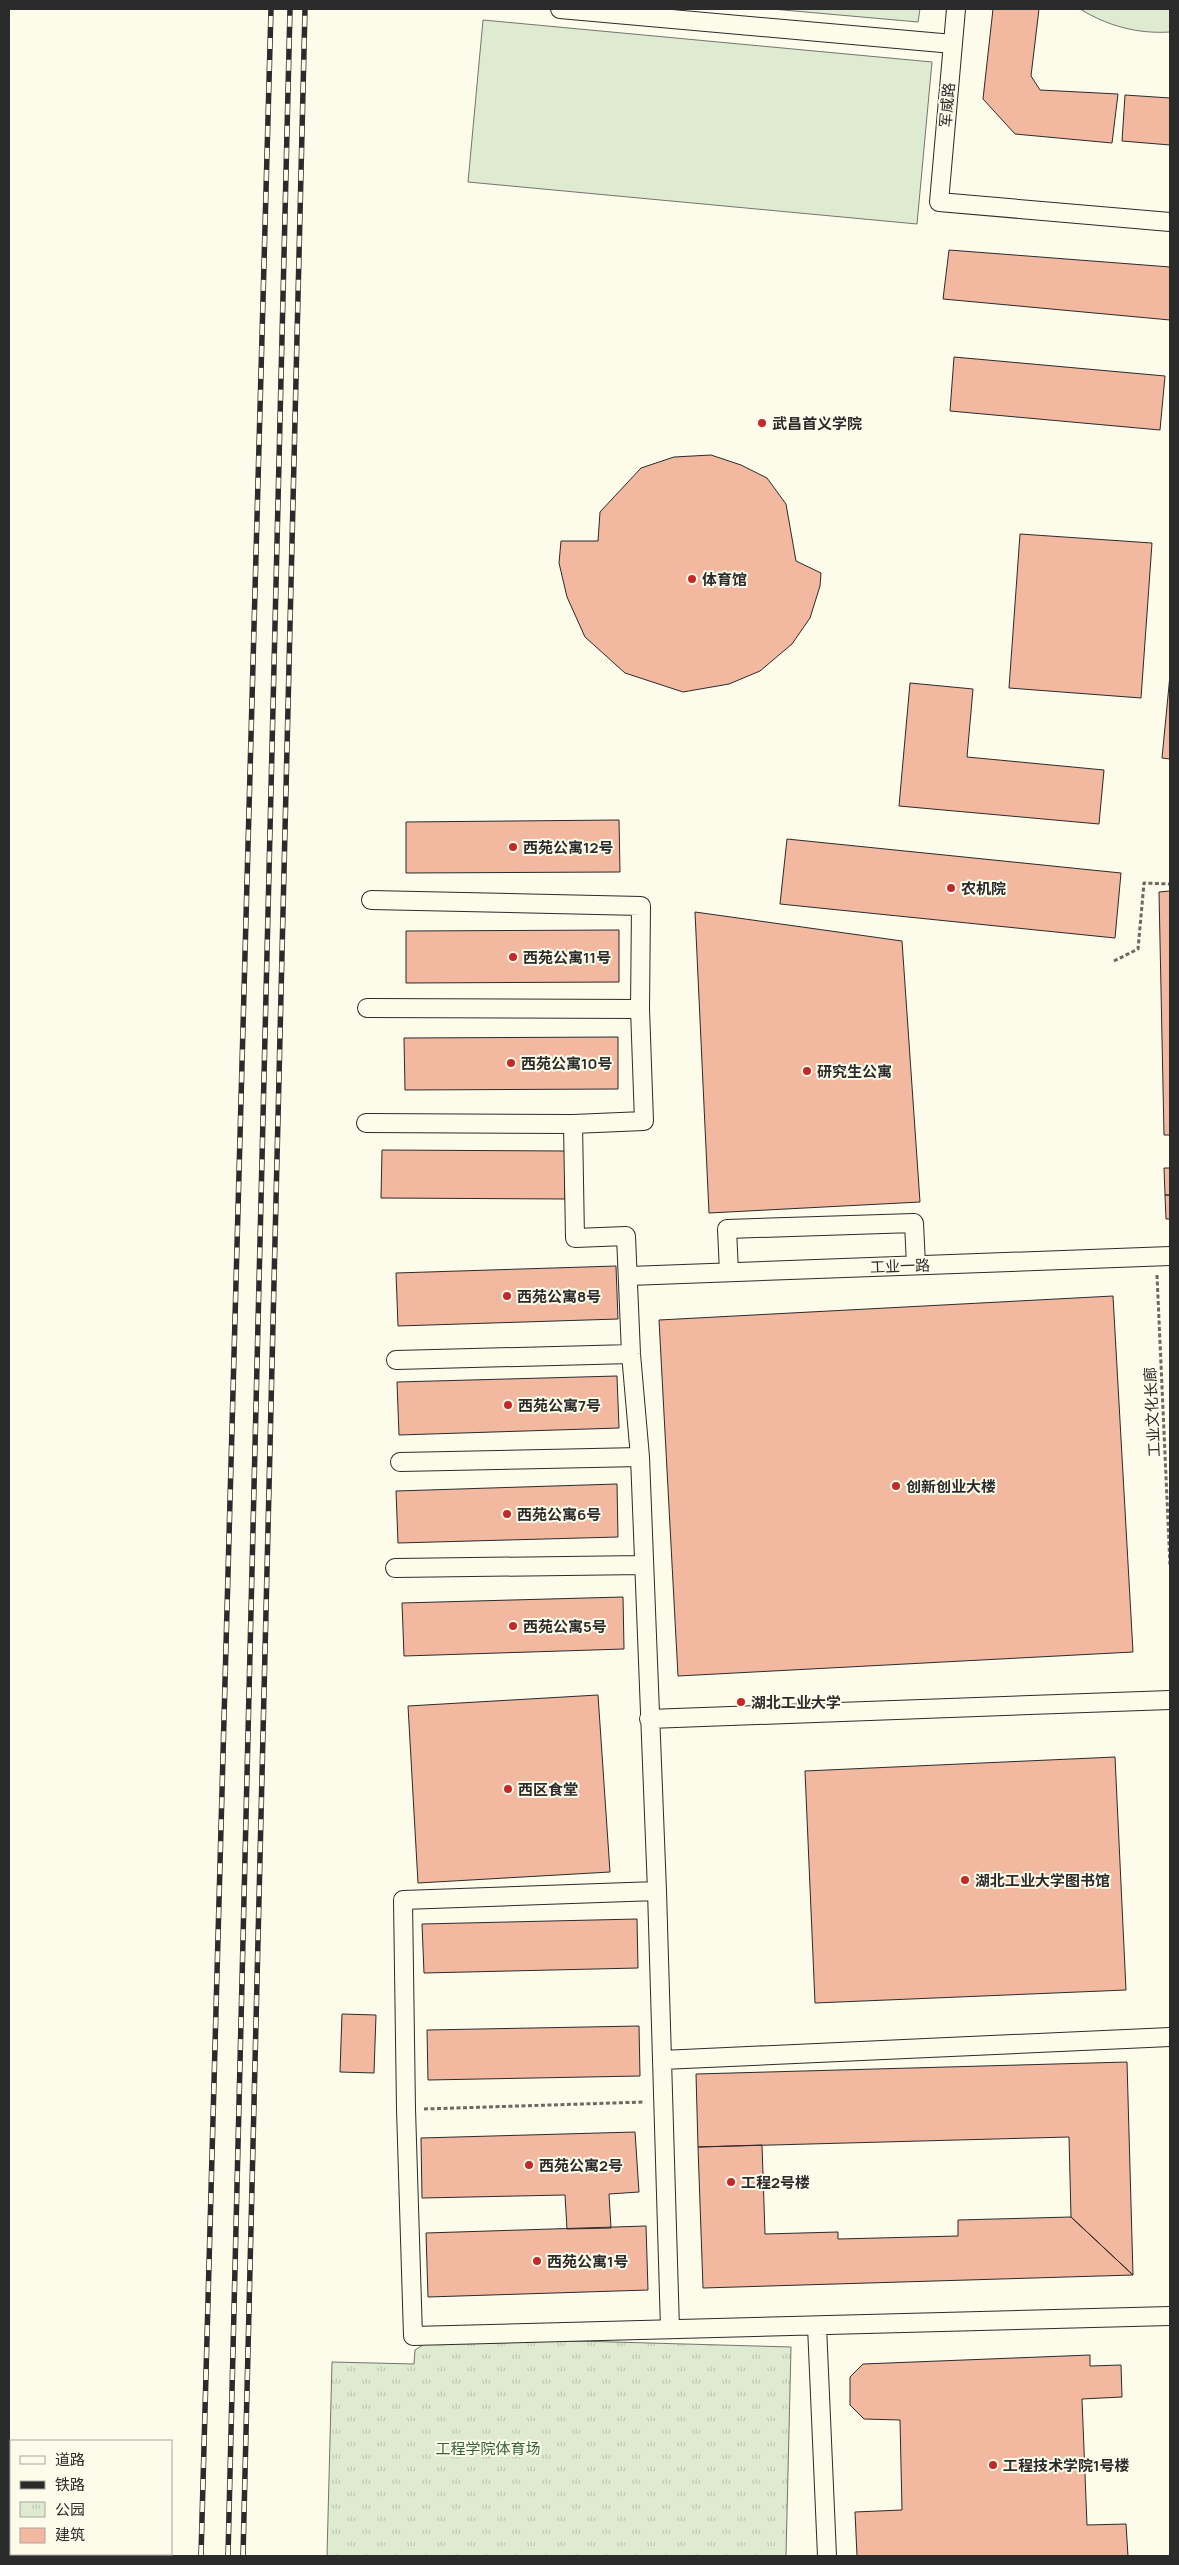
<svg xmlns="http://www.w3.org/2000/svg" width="1179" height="2565" viewBox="0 0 1179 2565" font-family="Manrope,'Noto Sans SC',sans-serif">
<defs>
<pattern id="park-tufts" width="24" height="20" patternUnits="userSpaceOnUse" patternTransform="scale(1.25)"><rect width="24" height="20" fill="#deebd1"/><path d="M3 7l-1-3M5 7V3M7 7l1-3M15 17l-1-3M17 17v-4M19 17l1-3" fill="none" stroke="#bfcab4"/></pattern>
</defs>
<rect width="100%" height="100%" fill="#fdfbea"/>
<path fill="#deebd1" stroke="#74746e" d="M 772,9 L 920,9 L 918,22 Z
M 1080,9 L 1170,9 L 1170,32 C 1137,34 1108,26 1080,9 Z
M 483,20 L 932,62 L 917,224 L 468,182 Z"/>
<path fill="url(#park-tufts)" stroke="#74746e" d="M 435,2337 L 791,2347 L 786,2556 L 327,2556 L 332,2362 L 414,2364 L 415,2350 Z"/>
<path fill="#f2b8a0" stroke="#2b2b2b" d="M 993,9 L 1039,9 L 1031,76 L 1040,90 L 1118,94 L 1112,143 L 1015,134 L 983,99 Z
M 1125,95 L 1170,98 L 1170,145 L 1122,141 Z
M 949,250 L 1170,267 L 1170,320 L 943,299 Z
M 954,357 L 1165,376 L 1160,430 L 950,411 Z
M 711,455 L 741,465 L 767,478 L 786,504 L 796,561 L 821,573 L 820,586 L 810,618 L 792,644 L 760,671 L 729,684 L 683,692 L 625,673 L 585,637 L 567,597 L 559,563 L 561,541 L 598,541 L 600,512 L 641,468 L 674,457 Z
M 1020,534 L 1152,543 L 1141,698 L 1009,688 Z
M 1170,675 L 1170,759 L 1162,758 Z
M 910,683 L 973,689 L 967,757 L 1104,770 L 1099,824 L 899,806 Z
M 619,820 L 620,872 L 406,873 L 406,822 Z
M 787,839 L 1121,873 L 1115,938 L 780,904 Z
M 1170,891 L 1170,1135 L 1164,1135 L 1159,892 Z
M 695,912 L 902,941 L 920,1202 L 709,1213 Z
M 619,930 L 619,982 L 406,983 L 406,931 Z
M 618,1037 L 618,1089 L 405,1090 L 404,1038 Z
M 382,1150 L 565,1151 L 565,1199 L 381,1198 Z
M 1164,1168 L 1170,1168 L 1170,1195 L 1165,1195 Z
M 1165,1195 L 1170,1195 L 1170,1219 L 1166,1219 Z
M 616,1266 L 618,1319 L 398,1326 L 396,1273 Z
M 1113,1296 L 1133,1652 L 678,1676 L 659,1320 Z
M 617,1376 L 619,1428 L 399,1435 L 397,1382 Z
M 617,1484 L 618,1537 L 398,1543 L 396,1491 Z
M 623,1597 L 624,1649 L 404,1656 L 402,1603 Z
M 598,1695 L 610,1872 L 418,1883 L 408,1706 Z
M 1115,1757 L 1126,1990 L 815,2003 L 805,1771 Z
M 637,1919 L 638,1968 L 424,1973 L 422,1924 Z
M 342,2014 L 376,2015 L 374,2073 L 340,2072 Z
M 639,2026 L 640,2076 L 428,2080 L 427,2030 Z
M 1127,2062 L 1133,2275 L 1071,2217 L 1069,2137 L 698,2147 L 696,2074 Z
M 635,2132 L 639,2192 L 609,2194 L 611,2228 L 567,2229 L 565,2195 L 422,2198 L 421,2138 Z
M 762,2145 L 765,2234 L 838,2232 L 838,2239 L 958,2236 L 958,2220 L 1071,2217 L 1133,2275 L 703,2288 L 698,2147 Z
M 646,2226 L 648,2290 L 428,2297 L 426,2233 Z
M 1090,2355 L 1090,2366 L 1121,2365 L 1122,2397 L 1082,2399 L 1087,2525 L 1126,2524 L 1128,2556 L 857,2556 L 855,2512 L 902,2510 L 900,2420 L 864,2419 L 850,2405 L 850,2377 L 863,2364 Z"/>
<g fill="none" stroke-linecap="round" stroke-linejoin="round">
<defs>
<path id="minor" d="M 560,9 L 953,44
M 956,9 L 939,202 L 1170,222
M 371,900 L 641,906 L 640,1009 L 644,1121 L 573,1124 L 575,1238 L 626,1236 L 631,1354 L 640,1457 L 657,1891 L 670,2329
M 367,1008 L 640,1009
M 366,1123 L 573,1124
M 729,1272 L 727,1229 L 914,1223 L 916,1265
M 629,1276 L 1170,1256
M 396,1360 L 631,1354
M 400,1462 L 640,1457
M 395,1568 L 643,1565
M 649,1719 L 1170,1700
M 657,1891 L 403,1900 L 406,2109 L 413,2336 L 1170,2316
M 662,2060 L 1170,2037
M 817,2326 L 827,2556"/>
</defs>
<use href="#minor" stroke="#2b2b2b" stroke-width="20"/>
<path stroke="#6a6964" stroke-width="3" stroke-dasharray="4 2.5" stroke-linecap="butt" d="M 1114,961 L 1138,949 L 1144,883 L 1170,884
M 1157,1275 L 1170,1566
M 424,2109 L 645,2102"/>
<use href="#minor" stroke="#fdfbea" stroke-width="18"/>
<defs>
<path id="rail" d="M 201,2556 L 271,9
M 228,2556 L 290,9
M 243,2556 L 305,9"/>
</defs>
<use href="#rail" stroke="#2b2b2b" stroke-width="5.5"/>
<use href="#rail" stroke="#fdfbea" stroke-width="4" stroke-dasharray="11" stroke-linecap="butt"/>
</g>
<g fill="#c62828" stroke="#fdfbea" stroke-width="2">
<circle cx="762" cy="423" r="5"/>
<circle cx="692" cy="579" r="5"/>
<circle cx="513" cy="847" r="5"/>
<circle cx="951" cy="888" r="5"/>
<circle cx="513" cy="957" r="5"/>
<circle cx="511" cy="1063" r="5"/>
<circle cx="807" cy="1071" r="5"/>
<circle cx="507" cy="1296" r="5"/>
<circle cx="508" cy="1405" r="5"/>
<circle cx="896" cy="1486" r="5"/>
<circle cx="507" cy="1514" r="5"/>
<circle cx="513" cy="1626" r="5"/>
<circle cx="741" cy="1702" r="5"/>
<circle cx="508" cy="1789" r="5"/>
<circle cx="965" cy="1880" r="5"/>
<circle cx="529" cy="2165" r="5"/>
<circle cx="731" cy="2182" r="5"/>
<circle cx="537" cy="2261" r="5"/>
<circle cx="993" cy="2465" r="5"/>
</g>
<g text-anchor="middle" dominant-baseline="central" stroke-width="4" stroke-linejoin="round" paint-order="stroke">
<g font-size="15" fill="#2b2b2b" stroke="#fdfbea">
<text transform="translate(947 105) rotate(-85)">军威路</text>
<text transform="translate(900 1266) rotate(-2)">工业一路</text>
<text transform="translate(1152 1412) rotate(-93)">工业文化长廊</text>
</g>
<g font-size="15" font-weight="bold" fill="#2b2b2b" stroke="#fdfbea" text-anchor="start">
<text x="772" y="423">武昌首义学院</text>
<text x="702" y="579">体育馆</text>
<text x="523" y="847">西苑公寓12号</text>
<text x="961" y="888">农机院</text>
<text x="523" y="957">西苑公寓11号</text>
<text x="521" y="1063">西苑公寓10号</text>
<text x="817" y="1071">研究生公寓</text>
<text x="517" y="1296">西苑公寓8号</text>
<text x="518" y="1405">西苑公寓7号</text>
<text x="906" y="1486">创新创业大楼</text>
<text x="517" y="1514">西苑公寓6号</text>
<text x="523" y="1626">西苑公寓5号</text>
<text x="751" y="1702">湖北工业大学</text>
<text x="518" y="1789">西区食堂</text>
<text x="975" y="1880">湖北工业大学图书馆</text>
<text x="539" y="2165">西苑公寓2号</text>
<text x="741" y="2182">工程2号楼</text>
<text x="547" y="2261">西苑公寓1号</text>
<text x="1003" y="2465">工程技术学院1号楼</text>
</g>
<g font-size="15" fill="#34623c" stroke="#fdfbea">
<text x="488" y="2448">工程学院体育场</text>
</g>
</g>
<rect width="1179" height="2565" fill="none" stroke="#2b2b2b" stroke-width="20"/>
<rect x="10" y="2440" width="162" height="115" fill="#fdfbea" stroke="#a9a89e"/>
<rect x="20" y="2456" width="25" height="8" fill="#fdfbea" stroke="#a9a89e"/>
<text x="55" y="2465" font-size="15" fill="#2b2b2b">道路</text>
<rect x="20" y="2481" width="25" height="8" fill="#2b2b2b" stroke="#a9a89e"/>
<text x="55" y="2490" font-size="15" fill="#2b2b2b">铁路</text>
<rect x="20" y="2502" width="25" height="15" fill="url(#park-tufts)" stroke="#a9a89e"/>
<text x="55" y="2515" font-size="15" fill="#2b2b2b">公园</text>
<rect x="20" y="2528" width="25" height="15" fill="#f2b8a0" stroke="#a9a89e"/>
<text x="55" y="2540" font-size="15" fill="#2b2b2b">建筑</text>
</svg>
